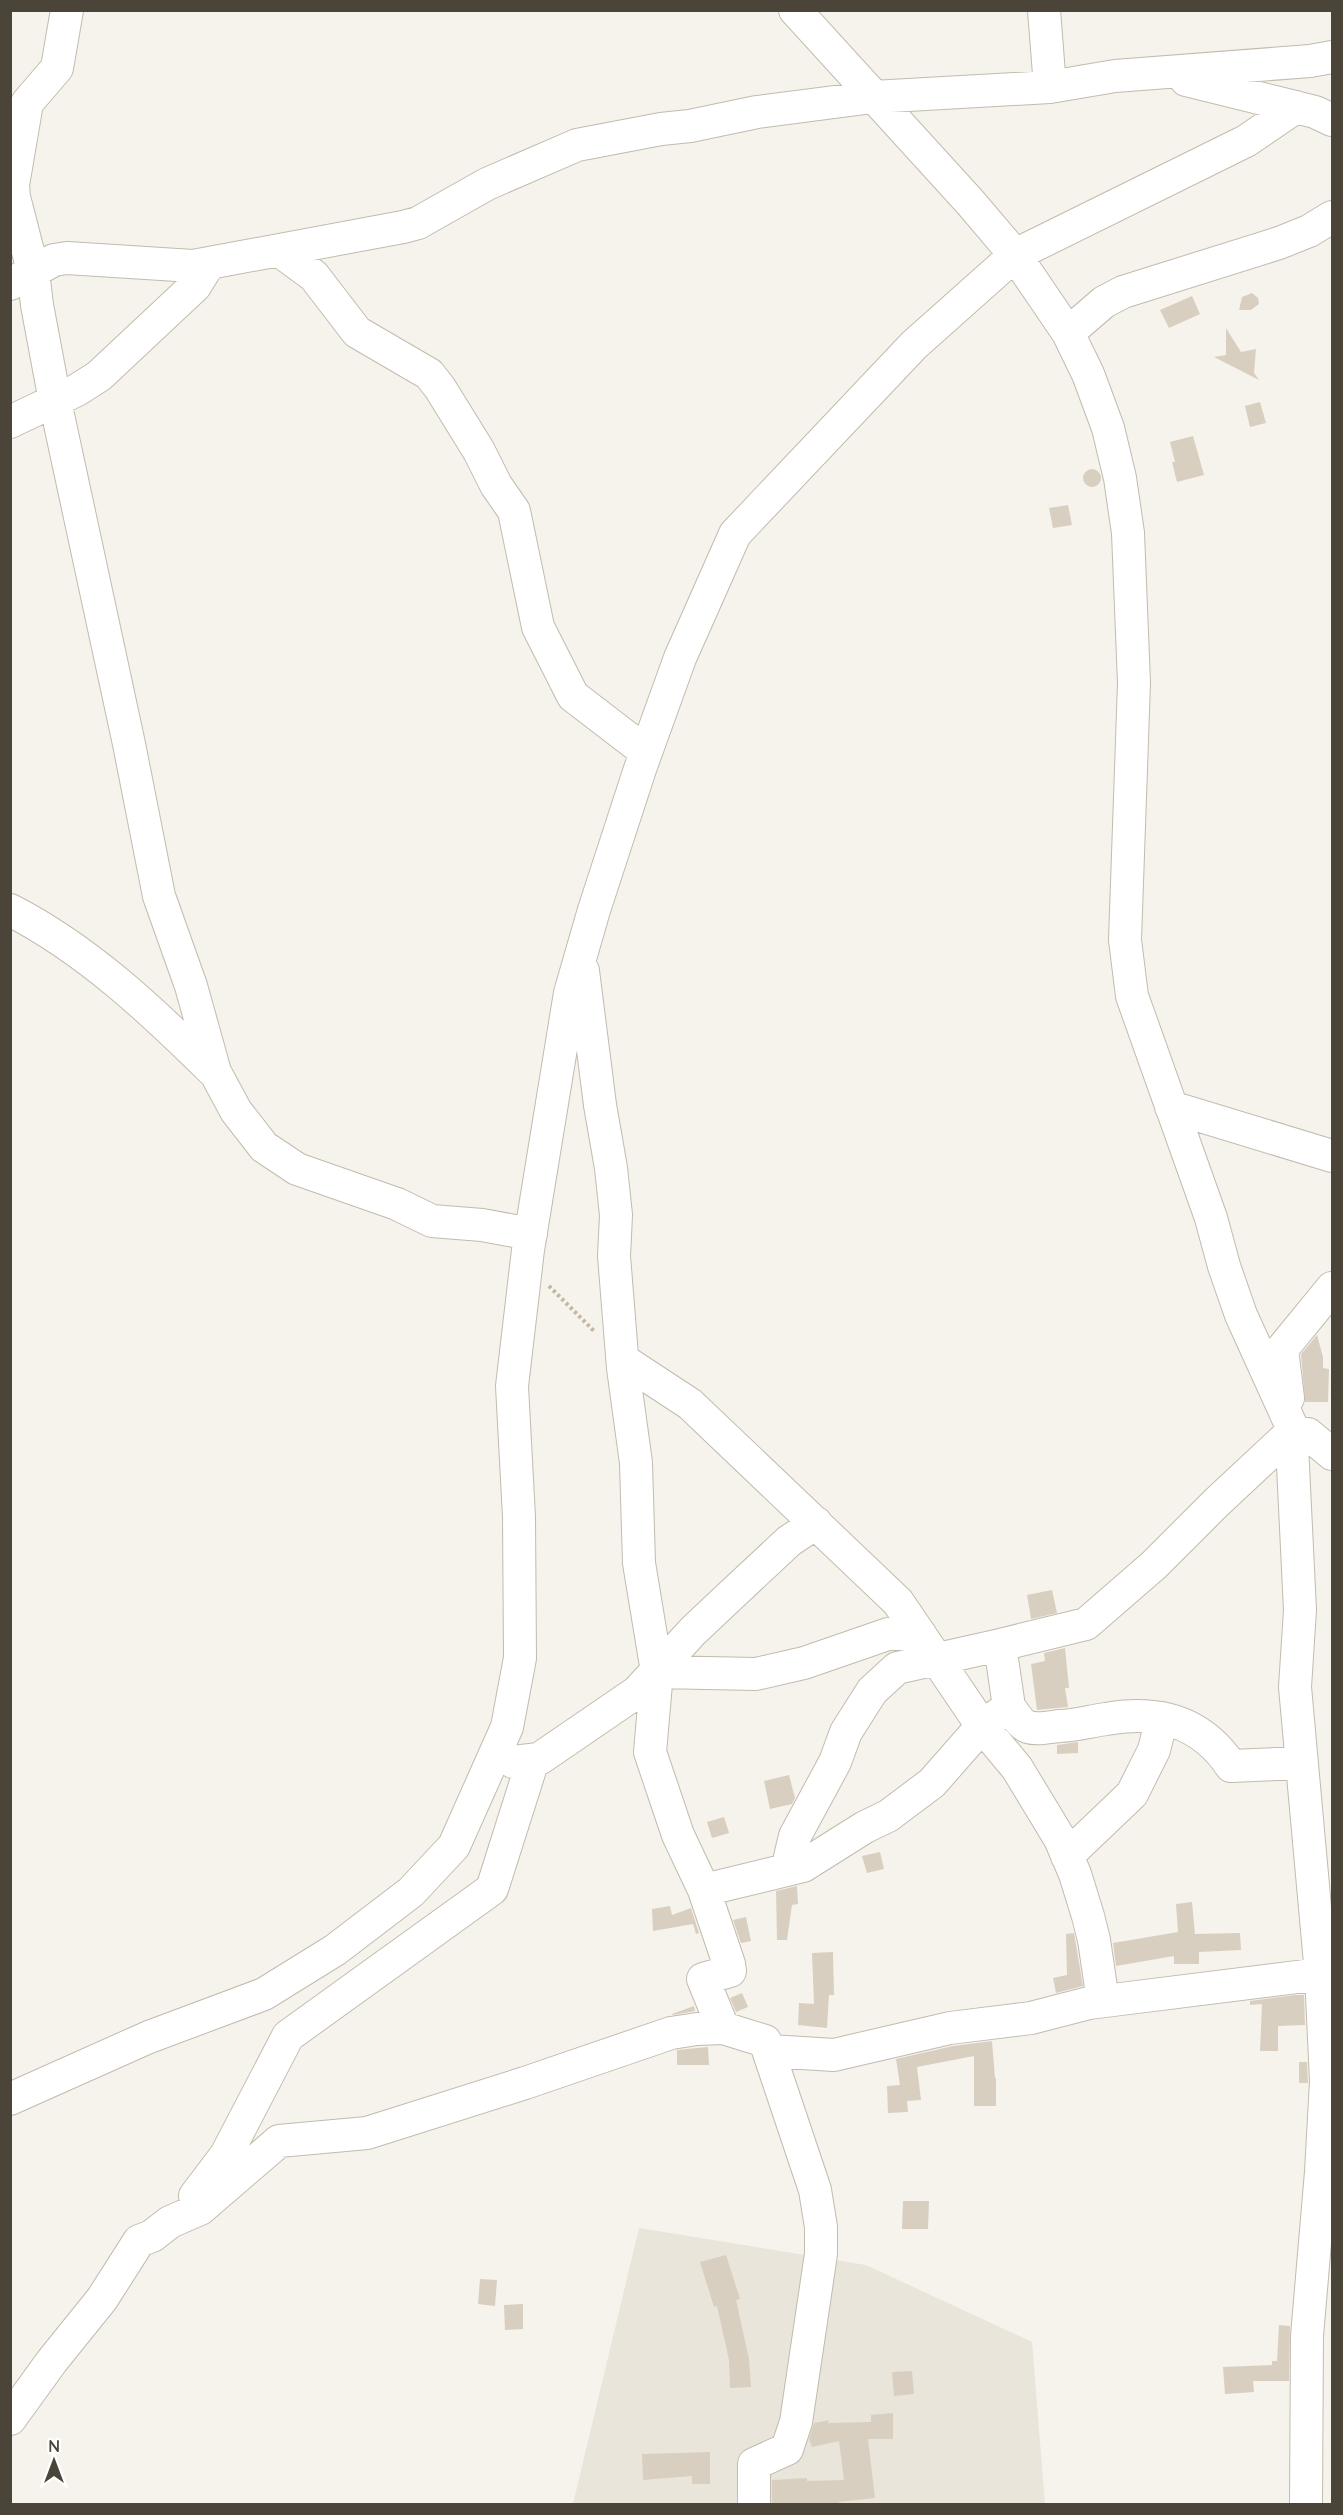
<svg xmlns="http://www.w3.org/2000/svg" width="1343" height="2515" viewBox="0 0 1343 2515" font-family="Quicksand,sans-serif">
<rect width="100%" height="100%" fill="#f6f3ec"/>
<path fill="#eae5da" d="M 639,2228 L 866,2265 L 1032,2342 L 1045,2504 L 573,2504 Z"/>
<path fill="#d8cfc1" d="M 1252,293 L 1258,298 L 1259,304 L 1251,310 L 1239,310 L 1242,297 Z
M 1192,296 L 1200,314 L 1169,328 L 1160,310 Z
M 1226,328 L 1241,352 L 1256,349 L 1254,373 L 1259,380 L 1214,357 L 1226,355 Z
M 1260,402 L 1266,423 L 1250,427 L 1245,406 Z
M 1193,436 L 1204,475 L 1177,482 L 1172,462 L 1175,462 L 1170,442 Z
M1083 478a9 9 0 1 1 18 0a9 9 0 1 1-18 0Z
M 1068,505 L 1072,525 L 1053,528 L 1049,508 Z
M 1317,1335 L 1323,1357 L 1323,1368 L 1329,1369 L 1328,1402 L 1305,1402 L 1301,1354 Z
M 1052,1590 L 1057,1613 L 1031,1619 L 1027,1595 Z
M 1065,1648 L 1069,1688 L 1065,1688 L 1068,1707 L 1037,1710 L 1031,1664 L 1045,1661 L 1044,1653 Z
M 1078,1742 L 1078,1753 L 1057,1754 L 1057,1745 Z
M 789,1775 L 795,1798 L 792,1804 L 770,1809 L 764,1781 Z
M 724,1817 L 729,1833 L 712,1838 L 707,1822 Z
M 880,1852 L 884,1869 L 867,1873 L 862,1856 Z
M 797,1886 L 798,1904 L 792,1905 L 787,1940 L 777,1940 L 776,1891 Z
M 1192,1902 L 1195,1934 L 1240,1933 L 1241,1950 L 1199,1952 L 1199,1964 L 1174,1964 L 1174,1956 L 1116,1966 L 1113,1943 L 1178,1932 L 1176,1904 Z
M 670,1906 L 672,1915 L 691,1908 L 699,1933 L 696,1934 L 693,1924 L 653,1931 L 652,1909 Z
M 746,1917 L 751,1941 L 741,1943 L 733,1920 Z
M 1074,1933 L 1083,1986 L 1056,1993 L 1053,1978 L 1067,1975 L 1066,1934 Z
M 833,1952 L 834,1995 L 829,1995 L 827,2028 L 798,2025 L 799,2003 L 814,2004 L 812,1953 Z
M 742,1993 L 748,2007 L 736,2012 L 730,1998 Z
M 1295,1995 L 1304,1995 L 1305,2025 L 1278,2026 L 1278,2051 L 1260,2051 L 1262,2004 L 1250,2005 L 1250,2001 Z
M 694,2006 L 695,2011 L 673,2015 L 672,2014 Z
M 992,2041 L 995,2078 L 996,2078 L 996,2106 L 974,2106 L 974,2056 L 917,2067 L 921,2100 L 907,2101 L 908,2112 L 888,2113 L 887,2086 L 900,2085 L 896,2059 L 953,2046 Z
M 708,2047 L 709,2065 L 677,2065 L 677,2050 Z
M 1299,2062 L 1307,2062 L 1308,2083 L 1299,2083 Z
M 903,2201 L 929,2201 L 928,2229 L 902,2229 Z
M 726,2255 L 740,2299 L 736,2300 L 749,2359 L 751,2387 L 730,2388 L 729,2360 L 717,2306 L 714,2307 L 700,2262 Z
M 480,2279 L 497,2280 L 495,2306 L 478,2304 Z
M 523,2304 L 523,2329 L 505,2330 L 504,2305 Z
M 1279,2325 L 1290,2326 L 1289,2381 L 1253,2381 L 1254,2392 L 1225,2394 L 1223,2367 L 1272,2365 L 1272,2361 L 1277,2361 Z
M 912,2371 L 914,2394 L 894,2396 L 892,2372 Z
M 893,2413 L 893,2439 L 868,2439 L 875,2498 L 839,2502 L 839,2505 L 772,2505 L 772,2480 L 807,2478 L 807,2481 L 844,2480 L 839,2441 L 812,2447 L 809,2439 L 814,2423 L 829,2420 L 828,2423 L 871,2422 L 871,2415 Z
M 710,2452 L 710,2484 L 692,2484 L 692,2476 L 643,2480 L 642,2454 Z"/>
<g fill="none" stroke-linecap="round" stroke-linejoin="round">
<defs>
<path id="minor" d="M 67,10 L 57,68 L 27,103 L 13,185 L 14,197 L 33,271 L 37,305 L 55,401 L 129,744 L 159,896 L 191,986 L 215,1072 L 236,1111 L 264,1147 L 297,1169 L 397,1204 L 432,1221 L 482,1225 L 531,1234
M 795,10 L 970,202 L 1015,255 L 1068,333 L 1088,374 L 1108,428 L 1120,478 L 1128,533 L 1134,683 L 1125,940 L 1132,996 L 1211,1218 L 1224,1266 L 1241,1315 L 1291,1425 L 1300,1610 L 1295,1687 L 1321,1974 L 1326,2081 L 1321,2172 L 1307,2336 L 1306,2504
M 1044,10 L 1050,87
M 1186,80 L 1315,112 L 1332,120
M 280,251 L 314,276 L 357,332 L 429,374 L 440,388 L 479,451 L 496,485 L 514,511 L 538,627 L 573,696 L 646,752
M 10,284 L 54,260 L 67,258 L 193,266 L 403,227 L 418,223 L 487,184 L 577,145 L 661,129 L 690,126 L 757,112 L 873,97 L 1050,87 L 1115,76 L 1310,61 L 1332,57
M 1068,333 L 1104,302 L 1123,292 L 1279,243 L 1309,231 L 1332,217
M 10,422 L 77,390 L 99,376 L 195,286 L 208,265
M 10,910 C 88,950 152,1011 214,1072
M 583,971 L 600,1105 L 611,1168 L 616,1215 L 614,1256 L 623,1368 L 636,1463 L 639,1563 L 657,1672 L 650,1752 L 678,1835 L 704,1890 L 729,1964 L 730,1971 L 703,1979 L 723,2028
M 1171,1107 L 1332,1156
M 623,1360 L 690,1404 L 898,1602 L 982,1726 L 1017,1768 L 1060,1839 L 1075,1874 L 1088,1916 L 1094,1940 L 1103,2001
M 1288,1398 L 1282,1349 L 1332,1288
M 657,1672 L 756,1674 L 804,1663 L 888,1634 L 920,1634
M 1009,1707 C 1015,1714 1020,1724 1028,1727 C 1037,1730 1051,1727 1060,1726 C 1076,1726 1090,1721 1106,1719 C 1157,1710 1201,1721 1231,1766 L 1302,1763
M 513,1762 L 539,1759 L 637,1692 L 693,1631 L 727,1599 L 789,1541 L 816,1523
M 1067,1856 L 1132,1794 L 1154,1750 L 1162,1718
M 787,1870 L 795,1836 L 835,1762 L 846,1732 L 872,1691 L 897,1668 L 1000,1645
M 704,1890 L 803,1866 L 865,1827 L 888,1816 L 932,1783 L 982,1726 L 1009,1707 L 1000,1645 L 1086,1624 L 1154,1565 L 1216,1503 L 1291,1433 L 1308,1434 L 1332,1454
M 10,2099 L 149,2037 L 264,1994 L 335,1950 L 411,1892 L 454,1846 L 507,1727 L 520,1658 L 519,1517 L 512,1386 L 528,1250 L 570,993 L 594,910 L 640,769 L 680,658 L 735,534 L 914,345 L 1015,255 L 1246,141 L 1296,107
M 195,2196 L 226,2155 L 288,2036 L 492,1889 L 533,1760
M 10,2419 L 52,2361 L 102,2299 L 139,2241 L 152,2236 L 170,2222 L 200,2209 L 279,2141 L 367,2133 L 525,2083 L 671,2033 L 697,2029 L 723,2028 L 765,2041 L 770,2051 L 834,2055 L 950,2028 L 1031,2018 L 1089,2003 L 1321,1974 L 1332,1963
M 754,2504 L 754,2464 L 787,2449 L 796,2422 L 821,2254 L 821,2227 L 815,2190 L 765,2041"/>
</defs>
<use href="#minor" stroke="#c2bbae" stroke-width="34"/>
<path stroke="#c4b79f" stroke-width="4" stroke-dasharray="3 3" stroke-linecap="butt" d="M 549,1286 L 595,1332"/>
<use href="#minor" stroke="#fff" stroke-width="32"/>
</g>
<rect width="1343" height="2515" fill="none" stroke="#4b4439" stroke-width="24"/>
<g transform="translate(54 2461)" stroke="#ffffff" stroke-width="4.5" paint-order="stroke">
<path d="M0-4.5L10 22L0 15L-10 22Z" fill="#4b4439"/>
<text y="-9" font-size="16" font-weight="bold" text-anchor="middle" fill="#4b4439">N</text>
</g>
</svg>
